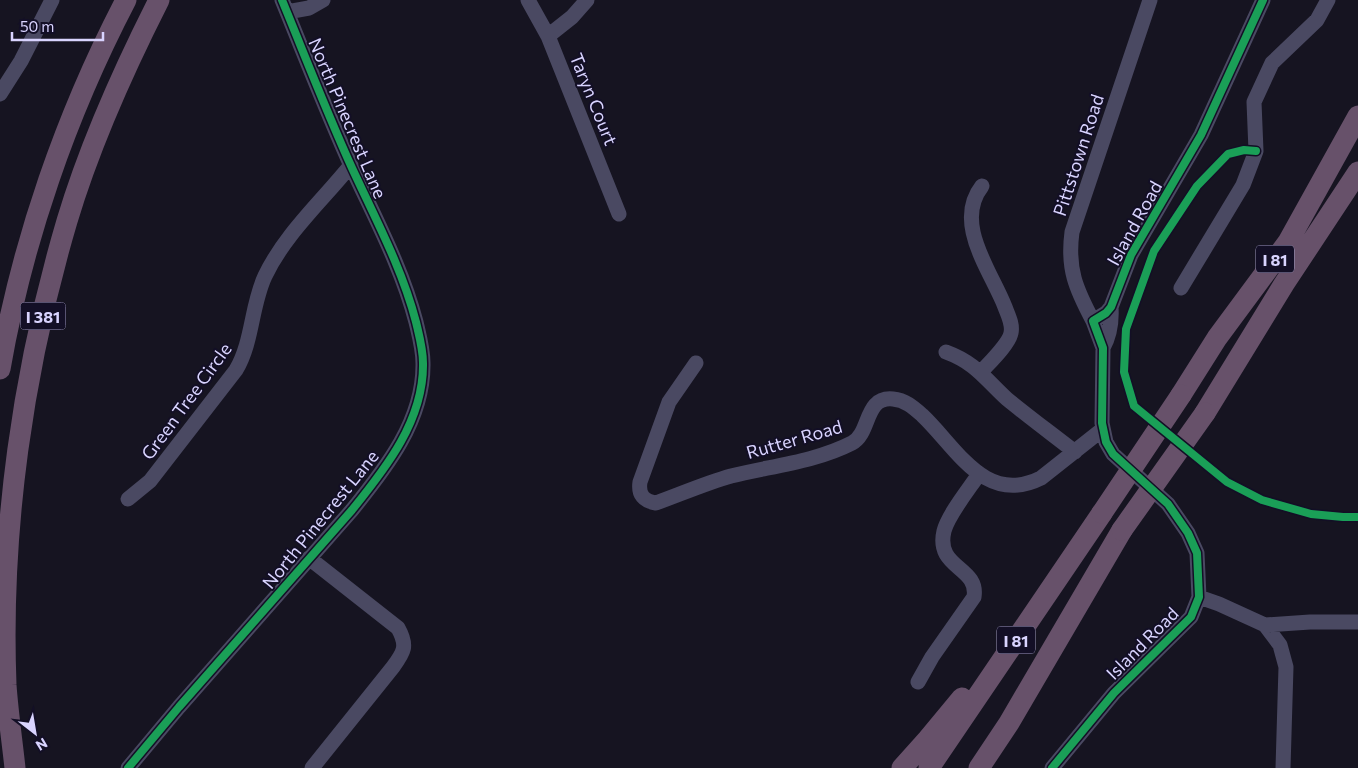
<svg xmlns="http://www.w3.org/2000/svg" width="1358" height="768" viewBox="0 0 1358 768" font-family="Commissioner,sans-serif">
<rect width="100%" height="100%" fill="#161421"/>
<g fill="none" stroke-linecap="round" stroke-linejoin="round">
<path stroke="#4a4962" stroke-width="15" d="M 528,0 L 548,36 L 619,214
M 287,12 L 309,8 L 323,0
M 548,36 L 572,17 L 587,0
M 0,94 L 21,61 L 52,0
M 1181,288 L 1243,185 L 1256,151 L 1254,102 L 1272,63 L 1317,20 L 1328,0
M 1093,321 C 1076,289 1067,269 1072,232 L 1150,0
M 1103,348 C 1110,335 1112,322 1111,307
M 946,352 C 976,363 985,379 1007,399 C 1029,417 1052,434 1075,452
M 696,363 L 669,402 L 640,482 C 638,495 644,501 656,503 C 681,494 706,483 731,476 C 771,466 815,462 852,443 C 871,433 864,396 893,399 C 905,400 913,407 922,415 C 957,448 985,506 1041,478 L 1103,429
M 981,372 C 989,363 1009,344 1011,333 C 1013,324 1008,315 1005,307 C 991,271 953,223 982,186
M 128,499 L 150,481 L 236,370 C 253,341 251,306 265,276 C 285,234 322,201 351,165
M 309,558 L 398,628 C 408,646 404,652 393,667 L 312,768
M 1199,597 L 1219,604 L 1265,625 L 1310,622 L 1358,622
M 1265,625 L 1280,645 L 1286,667 L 1283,768
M 918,682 L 932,657 L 974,597 C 979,566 935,569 944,531 C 948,515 969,489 979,474
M 128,768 L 179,707 L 352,510 C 386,468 424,420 423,363 C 423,349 419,335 416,322 C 402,268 375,218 352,168 C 327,113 305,56 282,0
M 1052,768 L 1114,693 L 1191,617 L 1199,597 L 1197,553 L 1188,533 L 1168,504 L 1113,454 L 1106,442 L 1102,423 L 1103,348 L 1093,321 L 1106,313 L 1111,307 L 1131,255 L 1201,135 L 1263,0"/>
<path stroke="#67516a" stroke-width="21" d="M 0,369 C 22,242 66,115 126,0
M 1181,395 L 1217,338 L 1288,242 L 1358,116
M 1205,413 L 1284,284 L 1358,172
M 15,768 C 12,740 8,713 6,685 C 0,529 23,370 67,221 C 90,144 123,71 159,0
M 902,768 L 928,739 L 962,698
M 929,768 L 1102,513
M 979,768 L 1009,723 L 1122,530"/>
<path stroke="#67516a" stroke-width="21" d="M 1102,513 L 1181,395
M 1122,530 L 1205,413"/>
<defs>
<path id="cycleway" d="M 1256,151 L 1244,150 L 1228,154 L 1197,186 L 1154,251 L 1126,329 L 1124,372 L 1134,406 L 1227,482 L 1262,500 L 1311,514 L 1343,517 L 1358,517
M 128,768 L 179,707 L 352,510 C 386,468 424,420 423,363 C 423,349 419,335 416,322 C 402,268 375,218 352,168 C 327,113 305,56 282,0
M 1052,768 L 1114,693 L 1191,617 L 1199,597 L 1197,553 L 1188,533 L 1168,504 L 1113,454 L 1106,442 L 1102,423 L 1103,348 L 1093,321 L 1106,313 L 1111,307 L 1131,255 L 1201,135 L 1263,0"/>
</defs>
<use href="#cycleway" stroke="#130f26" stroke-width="11"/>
<use href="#cycleway" stroke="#1a9f57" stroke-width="8"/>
</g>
<g text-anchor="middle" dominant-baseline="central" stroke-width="4" stroke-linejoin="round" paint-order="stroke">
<g fill="#130f26" stroke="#9e99be" stroke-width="1">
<rect x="1256" y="245.5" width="38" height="27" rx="4"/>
<rect x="20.5" y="302.5" width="45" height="27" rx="4"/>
<rect x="997" y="626.5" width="38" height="27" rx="4"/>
</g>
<g font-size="16" font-weight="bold" fill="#d9d4ff">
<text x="1275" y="259">I 81</text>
<text x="43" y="316">I 381</text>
<text x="1016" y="640">I 81</text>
</g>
<g font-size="18" fill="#d9d4ff" stroke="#130f26">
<text transform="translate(594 99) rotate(68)">Taryn Court</text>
<text transform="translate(348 118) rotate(67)">North Pinecrest Lane</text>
<text transform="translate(1078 155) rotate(-72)">Pittstown Road</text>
<text transform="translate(1134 223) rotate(-61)">Island Road</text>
<text transform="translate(186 401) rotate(-54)">Green Tree Circle</text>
<text transform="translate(794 439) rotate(-16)">Rutter Road</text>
<text transform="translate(320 519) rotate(-51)">North Pinecrest Lane</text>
<text transform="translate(1142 643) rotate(-45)">Island Road</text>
</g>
</g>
<g transform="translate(35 733) rotate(149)" stroke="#130f26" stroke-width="4" paint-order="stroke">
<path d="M0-4L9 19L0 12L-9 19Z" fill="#d9d4ff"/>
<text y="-8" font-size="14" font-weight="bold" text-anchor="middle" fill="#d9d4ff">N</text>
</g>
<path d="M12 32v8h91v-8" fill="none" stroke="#d9d4ff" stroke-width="2.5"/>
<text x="20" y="32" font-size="15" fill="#d9d4ff" stroke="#130f26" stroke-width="4" paint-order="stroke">50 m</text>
</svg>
